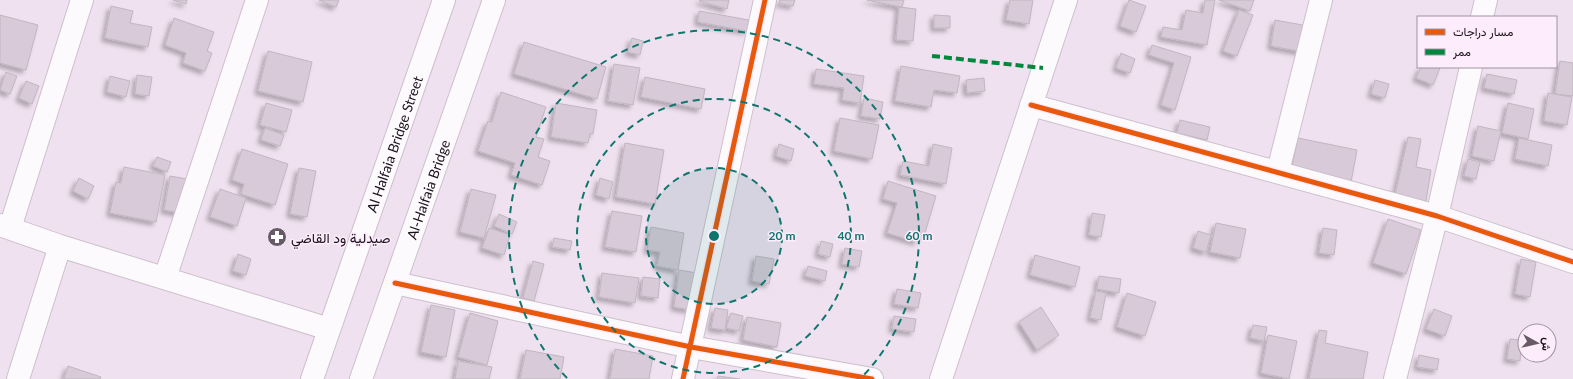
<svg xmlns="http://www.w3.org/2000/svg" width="1573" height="379" viewBox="0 0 1573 379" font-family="Lato,Vazirmatn,sans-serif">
<defs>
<filter id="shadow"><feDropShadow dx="-3.5" dy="3.5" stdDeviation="2" flood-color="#0004"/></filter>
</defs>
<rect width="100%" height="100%" fill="#f0e1f0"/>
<path fill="#d8cad8" stroke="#c1b6c1" filter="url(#shadow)" d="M 173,0 L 187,0 L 186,4 Z
M 319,0 L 339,0 L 336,7 Z
M 700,0 L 729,0 L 727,9 L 699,1 Z
M 780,0 L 795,0 L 793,6 L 779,3 Z
M 867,0 L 904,0 L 902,7 Z
M 1010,0 L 1033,0 L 1029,24 L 1006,20 Z
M 1129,0 L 1146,6 L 1136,32 L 1120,26 Z
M 1205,0 L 1215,0 L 1207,45 L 1161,37 L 1163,27 L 1182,30 L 1186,10 L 1203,13 Z
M 1219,0 L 1254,0 L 1250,11 Z
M 111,6 L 133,11 L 130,23 L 152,27 L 148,47 L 105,38 Z
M 899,7 L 916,9 L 913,41 L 896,40 Z
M 1239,10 L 1253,15 L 1237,56 L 1223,51 Z
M 699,11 L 749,20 L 747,31 L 698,22 Z
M 0,15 L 38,25 L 26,70 L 0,63 Z
M 934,15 L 950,16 L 950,28 L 934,28 Z
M 174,18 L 214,32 L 207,51 L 212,53 L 205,71 L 183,63 L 186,53 L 165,45 Z
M 1275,20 L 1308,26 L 1303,52 L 1271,46 Z
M 632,38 L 643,41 L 640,55 L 628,52 Z
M 524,42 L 606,67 L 597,99 L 514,74 Z
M 1152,45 L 1191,57 L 1175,110 L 1161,105 L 1174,63 L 1149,55 Z
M 268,51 L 312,62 L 303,102 L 258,91 Z
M 1121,53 L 1135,59 L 1130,73 L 1116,68 Z
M 1560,61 L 1573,63 L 1573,96 L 1555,94 Z
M 614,64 L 640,68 L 633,105 L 608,101 Z
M 901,66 L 960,76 L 957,93 L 934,90 L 931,107 L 895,101 Z
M 1421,67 L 1440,68 L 1433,85 L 1416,78 Z
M 816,69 L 864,76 L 860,103 L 842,100 L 844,88 L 814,84 Z
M 6,72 L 17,76 L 10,94 L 0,90 Z
M 1487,74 L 1517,80 L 1514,94 L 1484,88 Z
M 137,75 L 152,77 L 149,96 L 135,94 Z
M 110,76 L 130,81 L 126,97 L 107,92 Z
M 645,77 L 705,89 L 701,109 L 641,97 Z
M 984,78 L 985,91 L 967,93 L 966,80 Z
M 1375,80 L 1389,84 L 1385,98 L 1371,94 Z
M 26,81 L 39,86 L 32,104 L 19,98 Z
M 501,92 L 546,107 L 536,137 L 544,139 L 538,157 L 550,161 L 542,185 L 511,175 L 515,163 L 478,151 L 488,121 L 492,122 Z
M 1548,93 L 1572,97 L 1567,125 L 1544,121 Z
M 864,98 L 883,102 L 880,119 L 861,116 Z
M 266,103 L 292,110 L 286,132 L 260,125 Z
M 556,103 L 597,110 L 593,134 L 590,134 L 588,143 L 551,137 Z
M 1508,103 L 1534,109 L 1528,139 L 1502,133 Z
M 840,118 L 879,125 L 872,159 L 834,151 Z
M 1180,120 L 1210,127 L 1207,140 L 1177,133 Z
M 1478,126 L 1501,131 L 1494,161 L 1472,156 Z
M 265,128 L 284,135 L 280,146 L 261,140 Z
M 1408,137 L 1421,139 L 1416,167 L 1431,170 L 1426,201 L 1395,195 Z
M 1298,138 L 1357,150 L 1351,182 L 1291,170 Z
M 1519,138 L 1552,145 L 1548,166 L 1515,159 Z
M 625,143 L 664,150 L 655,204 L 616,197 Z
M 779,144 L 794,149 L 791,161 L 776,156 Z
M 933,144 L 952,148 L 946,184 L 900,175 L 903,161 L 929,166 Z
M 242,149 L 288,164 L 275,205 L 241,194 L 244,184 L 232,180 Z
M 157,157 L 171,162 L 167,172 L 153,166 Z
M 1468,159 L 1480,162 L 1476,179 L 1464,176 Z
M 124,167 L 165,175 L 156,222 L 110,213 L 116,182 L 121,183 Z
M 299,168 L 316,171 L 307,217 L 290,214 Z
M 170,176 L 187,179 L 180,213 L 164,210 Z
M 79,178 L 94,186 L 88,199 L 73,191 Z
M 600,178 L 613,182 L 609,199 L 596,195 Z
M 888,181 L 936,196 L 924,236 L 919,234 L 917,242 L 887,233 L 897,203 L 883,199 Z
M 220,189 L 246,198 L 237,226 L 210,217 Z
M 471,189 L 496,195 L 484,238 L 460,232 Z
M 612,211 L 642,216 L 636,252 L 605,247 Z
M 1092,213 L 1105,215 L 1101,237 L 1089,235 Z
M 499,214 L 517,222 L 512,234 L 494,226 Z
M 1388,219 L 1421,230 L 1406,274 L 1373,263 Z
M 1216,223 L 1246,229 L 1240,258 L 1210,252 Z
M 651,227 L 684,233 L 678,270 L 657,266 L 660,252 L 647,250 Z
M 489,228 L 510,235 L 504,255 L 482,248 Z
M 1323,228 L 1337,230 L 1334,255 L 1319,253 Z
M 1198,231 L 1211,235 L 1206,252 L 1193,248 Z
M 554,238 L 572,241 L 570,250 L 552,247 Z
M 821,241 L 833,244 L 830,257 L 818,254 Z
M 845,248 L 862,251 L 859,267 L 842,264 Z
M 238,254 L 251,259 L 246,275 L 233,271 Z
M 1035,255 L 1080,267 L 1075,287 L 1030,275 Z
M 756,256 L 774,259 L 769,284 L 752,281 Z
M 1521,259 L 1536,262 L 1530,297 L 1515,294 Z
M 533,261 L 544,264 L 534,301 L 523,298 Z
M 808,266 L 827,271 L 825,281 L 805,276 Z
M 679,270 L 697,273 L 691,310 L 674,307 Z
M 602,273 L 639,278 L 635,303 L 599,297 Z
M 1099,276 L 1121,279 L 1119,293 L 1097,289 Z
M 643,277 L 660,279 L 658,298 L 641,296 Z
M 897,289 L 921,293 L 918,308 L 894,304 Z
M 1096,291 L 1106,293 L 1101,320 L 1090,318 Z
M 1127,293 L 1156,302 L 1145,336 L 1117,327 Z
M 431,305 L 455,310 L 446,357 L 421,352 Z
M 1041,307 L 1059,335 L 1037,350 L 1019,322 Z
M 715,308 L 728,310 L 725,330 L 711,328 Z
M 1434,309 L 1452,316 L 1445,336 L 1426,329 Z
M 470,313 L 498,321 L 487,365 L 458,357 Z
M 731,313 L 743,316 L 739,331 L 726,328 Z
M 894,316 L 916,319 L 914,332 L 892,329 Z
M 747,317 L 781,323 L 777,347 L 743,340 Z
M 1253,325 L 1267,327 L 1264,341 L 1250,338 Z
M 1319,330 L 1327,331 L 1325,343 L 1368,352 L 1363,379 L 1309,379 Z
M 1268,335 L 1297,341 L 1289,379 L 1261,373 Z
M 1510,339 L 1522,340 L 1520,361 L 1507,359 Z
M 615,349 L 653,356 L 649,379 L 610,379 Z
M 526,350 L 564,357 L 560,379 L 520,379 Z
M 1419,355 L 1439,359 L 1437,370 L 1417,367 Z
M 458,361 L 492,367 L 489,379 L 455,379 Z
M 68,366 L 101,377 L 100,379 L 64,379 Z
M 718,376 L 740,379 L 717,379 Z"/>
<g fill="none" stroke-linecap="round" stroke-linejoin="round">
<defs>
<path id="minor" d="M 1482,17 L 1486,0
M 1031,105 L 1437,216 L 1573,262
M 1278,171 L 1321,0
M 0,225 L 60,246 L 329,329
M 10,228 L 82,0
M 165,278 L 257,0
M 395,283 L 691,347 L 872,379
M 18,379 L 60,246
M 683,379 L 765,0
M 941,379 L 1066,0
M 1395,379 L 1437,216 L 1471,67"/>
<g id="major">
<path id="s1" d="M 312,379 L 444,0"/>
<path id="s2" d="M 361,379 L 494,0"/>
</g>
</defs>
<use href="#minor" stroke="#ccc0cc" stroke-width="24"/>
<use href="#major" stroke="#ccc0cc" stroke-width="24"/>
<use href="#minor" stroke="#fdfafd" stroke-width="22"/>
<use href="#major" stroke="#fdfafd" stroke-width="22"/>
<path stroke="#00873e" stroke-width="4" stroke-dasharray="8 4" stroke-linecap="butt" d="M 932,56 L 1043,68"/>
<defs>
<path id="cycleway" d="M 1031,105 L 1437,216 L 1573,262
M 395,283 L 691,347 L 872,379
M 683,379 L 765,0"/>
</defs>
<use href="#cycleway" stroke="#fdecfc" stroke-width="8"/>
<use href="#cycleway" stroke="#e8590c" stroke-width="5"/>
</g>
<circle cx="714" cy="236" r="68" fill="#0f766e" fill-opacity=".12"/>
<g fill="none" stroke="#0f766e" stroke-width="2" stroke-dasharray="7 5">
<circle cx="714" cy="236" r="68"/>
<circle cx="714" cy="236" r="137"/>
<path d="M567 378A205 205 0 1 1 861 378"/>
</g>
<defs>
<symbol id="pharmacy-disc" viewBox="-11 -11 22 22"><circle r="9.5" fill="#655a65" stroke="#fdecfc"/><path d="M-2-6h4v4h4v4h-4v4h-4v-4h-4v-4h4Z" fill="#fff"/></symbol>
</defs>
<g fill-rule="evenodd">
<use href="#pharmacy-disc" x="266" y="226" width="22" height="22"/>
</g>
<g text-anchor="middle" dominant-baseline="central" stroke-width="3" stroke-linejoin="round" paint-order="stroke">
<g font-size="14" fill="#1a111a" stroke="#fdecfc">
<text stroke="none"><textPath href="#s1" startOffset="249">Al Halfaia Bridge Street</textPath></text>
<text stroke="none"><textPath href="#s2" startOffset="201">Al-Halfaia Bridge</textPath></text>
</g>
<g font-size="14" fill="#1a111a" stroke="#fdecfc" text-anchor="start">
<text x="291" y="237">صيدلية ود القاضي</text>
</g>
</g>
<circle cx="714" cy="236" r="6" fill="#0f766e" stroke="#fdecfc" stroke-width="2"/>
<g font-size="12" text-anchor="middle" font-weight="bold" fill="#0f766e" stroke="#fdecfc" stroke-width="3" stroke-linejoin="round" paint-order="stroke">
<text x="782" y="240">20 m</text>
<text x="851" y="240">40 m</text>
<text x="919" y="240">60 m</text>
</g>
<rect x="1417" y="16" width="140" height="52" fill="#fdecfc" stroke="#a294a2"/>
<rect x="1425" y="29" width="20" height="6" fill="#e8590c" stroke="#a294a2"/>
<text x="1453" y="36" font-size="12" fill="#1a111a">مسار دراجات</text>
<rect x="1425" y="49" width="20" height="6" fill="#00873e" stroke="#a294a2"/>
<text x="1453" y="56" font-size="12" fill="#1a111a">ممر</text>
<g transform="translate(1537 343) rotate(98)"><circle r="19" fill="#fdecfc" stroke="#a294a2"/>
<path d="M0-3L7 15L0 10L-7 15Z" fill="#655a65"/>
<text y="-6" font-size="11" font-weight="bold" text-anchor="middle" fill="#1a111a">ش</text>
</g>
</svg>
